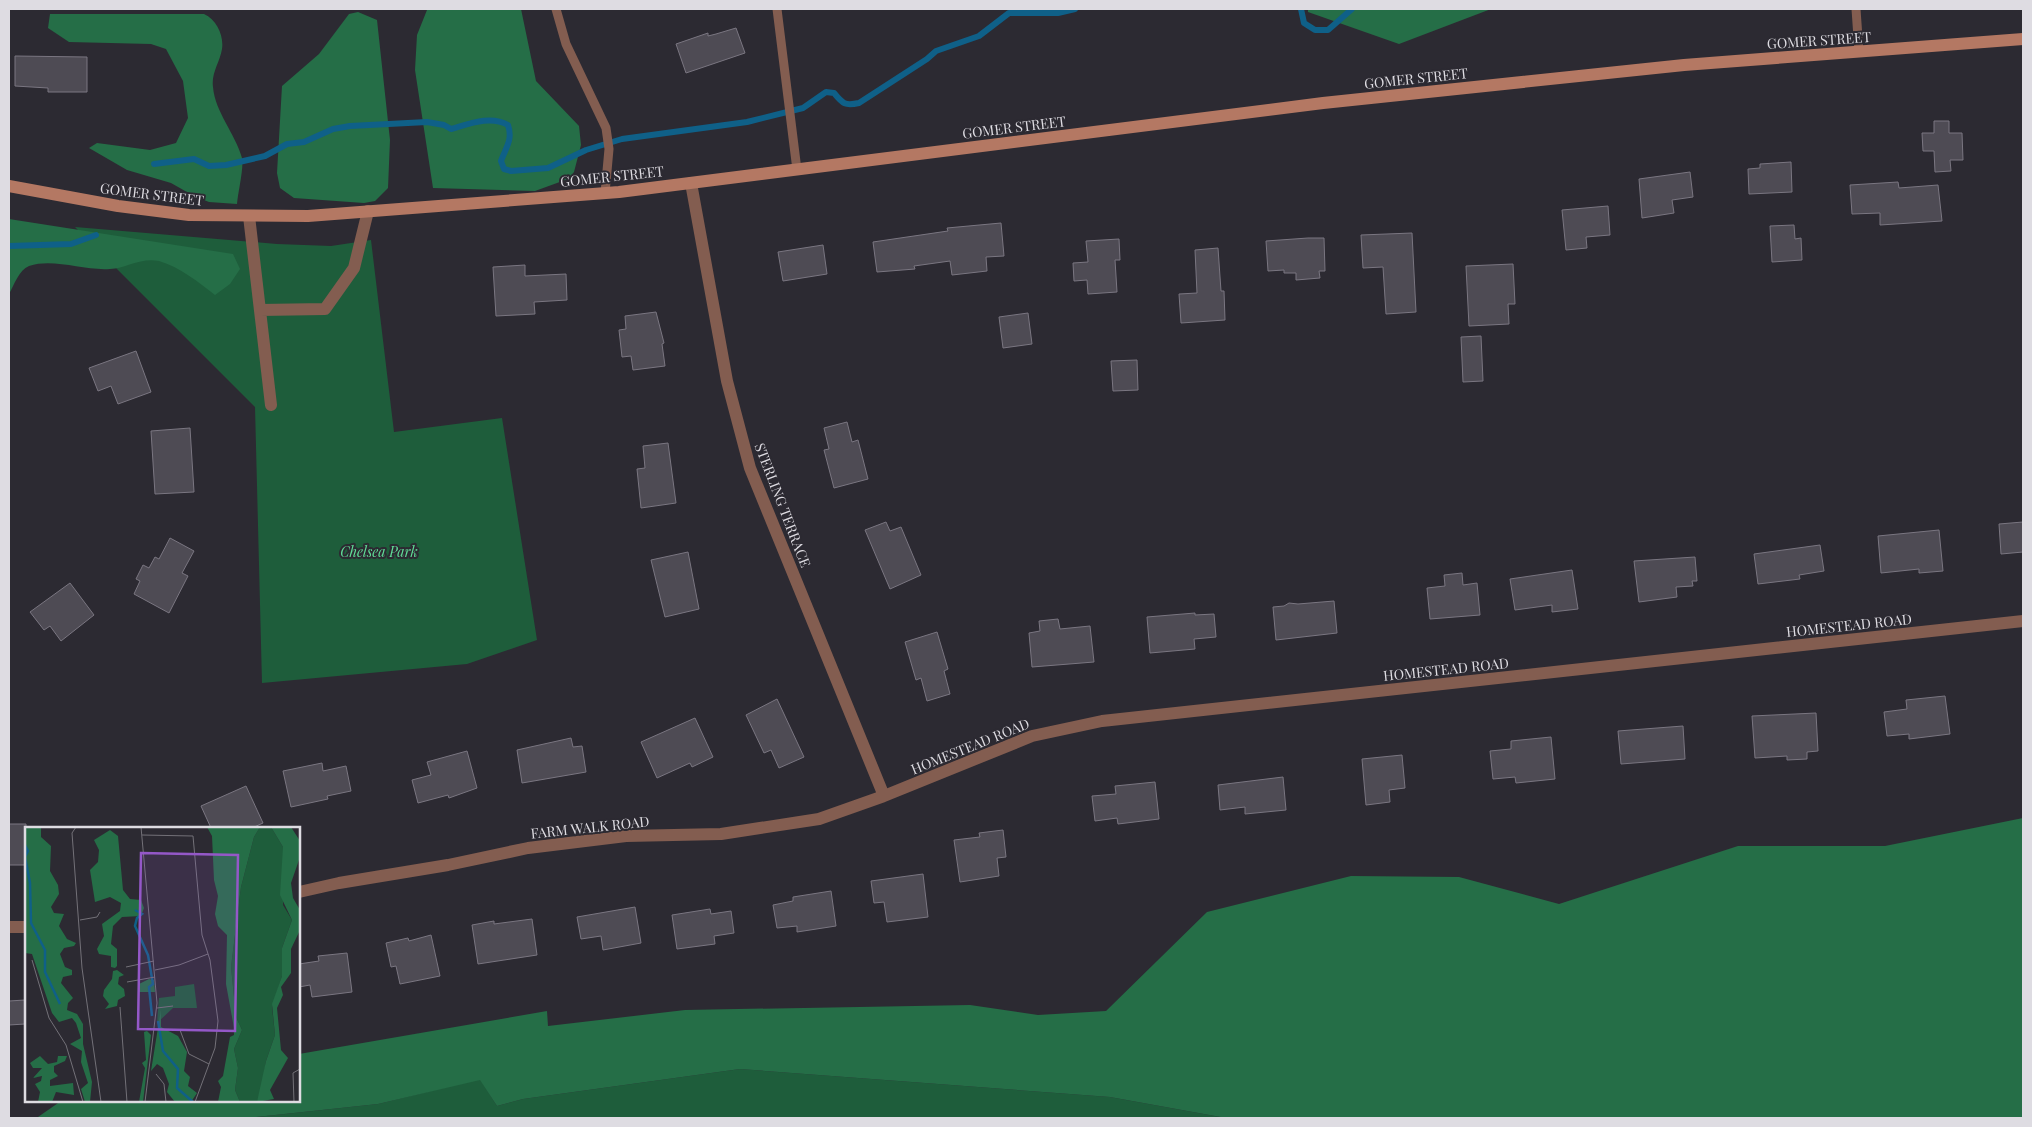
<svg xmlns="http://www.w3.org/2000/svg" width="2032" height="1127" viewBox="0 0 2032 1127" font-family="'Playfair Display',serif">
<rect width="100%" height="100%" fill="#2c2a32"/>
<path fill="#1e5d3b" d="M 75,227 L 277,244 L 331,246 L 371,240 L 394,432 L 502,418 L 537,640 L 467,664 L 262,683 L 255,407 Z
M 740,1069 L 1110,1097 L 1226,1118 L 247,1118 L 378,1104 L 480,1079 L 497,1106 L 523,1099 Z"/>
<path fill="#256e47" d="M 430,9 L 521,9 L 536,81 L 579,126 L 581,145 L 574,172 L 568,179 L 535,191 L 433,188 L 415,70 L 417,35 L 427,10 Z
M 1308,9 L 1491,9 L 1399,44 L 1308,12 Z
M 358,12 L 377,20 L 390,140 L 388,188 L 375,201 L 364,203 L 294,198 L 280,188 L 277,173 L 282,86 L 319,54 L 349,14 Z
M 50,14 L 204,14 C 217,20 224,36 222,49 C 220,62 211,73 213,87 C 215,112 235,133 242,158 C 244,168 238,192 237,204 L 209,202 L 194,196 L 171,183 L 127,170 L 89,148 L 97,143 L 150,150 L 176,143 L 188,118 L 183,81 L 166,49 L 151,44 L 69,42 L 48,28 Z
M 9,219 L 233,254 L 240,269 L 230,284 L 215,295 C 198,282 180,267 159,261 C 142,257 126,268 110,269 C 84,271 54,258 29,266 C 19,270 14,285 9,294 Z
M 2023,818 L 2023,1118 L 1226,1118 L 1110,1097 L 740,1069 L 523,1099 L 497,1106 L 480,1080 L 378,1104 L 247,1118 L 9,1118 L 38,1117 L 61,1101 L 299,1101 L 299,1054 L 547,1011 L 548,1026 L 685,1010 L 970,1005 L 1038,1015 L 1106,1011 L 1207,912 L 1351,876 L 1459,877 L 1559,904 L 1738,846 L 1885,846 Z"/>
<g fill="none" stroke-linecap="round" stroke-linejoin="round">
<path stroke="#0f6088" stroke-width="6" d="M 1301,9 L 1304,23 L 1315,30 L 1328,30 L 1352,9
M 154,164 L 194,159 L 209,166 L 226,165 L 265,156 L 287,144 L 304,142 L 333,129 L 350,126 L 427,122 L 444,125 L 451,129 C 469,124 490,115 508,125 C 513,140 506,147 501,161 L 504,169 L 511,171 L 548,168 L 586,150 L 622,139 L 747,122 L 803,108 L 826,92 L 834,93 C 843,104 845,106 859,103 L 927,59 L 936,51 L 979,36 L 1009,13 L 1058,13 L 1075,9
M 9,246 L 71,244 L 96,235"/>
</g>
<path fill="#4e4b54" stroke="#7a7681" d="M 736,28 L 745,53 L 686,73 L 676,44 L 708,33 L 708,36 L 716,34 Z
M 15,56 L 87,57 L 87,92 L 48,92 L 48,88 L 15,86 Z
M 1934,121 L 1949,121 L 1949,133 L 1962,133 L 1963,160 L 1950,160 L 1951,171 L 1935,172 L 1934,151 L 1923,151 L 1922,133 L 1934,133 Z
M 1791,162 L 1792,192 L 1749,194 L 1748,169 L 1760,168 L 1760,164 Z
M 1690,172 L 1693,197 L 1672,200 L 1674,213 L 1642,218 L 1639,179 Z
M 1898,182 L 1899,188 L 1938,185 L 1942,221 L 1880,225 L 1880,213 L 1852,214 L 1850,185 Z
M 1608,206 L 1610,235 L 1586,237 L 1587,248 L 1566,250 L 1562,210 Z
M 1001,223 L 1004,256 L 986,257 L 987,271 L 952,275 L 950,261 L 914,266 L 915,269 L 877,272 L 873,242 L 948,231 L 947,228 Z
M 1794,225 L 1795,239 L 1801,238 L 1802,260 L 1772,262 L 1770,226 Z
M 1412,233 L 1416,312 L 1386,314 L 1383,267 L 1363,268 L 1361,235 Z
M 1308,238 L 1324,238 L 1325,271 L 1319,271 L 1320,278 L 1296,280 L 1296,273 L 1284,273 L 1284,270 L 1268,271 L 1266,241 Z
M 1119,239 L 1120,260 L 1115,260 L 1117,292 L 1088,294 L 1087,280 L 1074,281 L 1073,263 L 1088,262 L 1086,241 Z
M 823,245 L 827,274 L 783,281 L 778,252 Z
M 1218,248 L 1221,291 L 1224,291 L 1225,320 L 1181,323 L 1179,294 L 1197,293 L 1195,250 Z
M 1513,264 L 1515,304 L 1508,304 L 1509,324 L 1469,326 L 1466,266 Z
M 525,265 L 525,276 L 566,274 L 567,300 L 534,302 L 535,314 L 496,316 L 493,267 Z
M 656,312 L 664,343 L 662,344 L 665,366 L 633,370 L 631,356 L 622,357 L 619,330 L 626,329 L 625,316 Z
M 1028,313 L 1032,344 L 1003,348 L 999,317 Z
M 1481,336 L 1483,381 L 1463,382 L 1461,337 Z
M 136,351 L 151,392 L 118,404 L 111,386 L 98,391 L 89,368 Z
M 1137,360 L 1138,390 L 1113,391 L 1111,361 Z
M 847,422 L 852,442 L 858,440 L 868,479 L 834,488 L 824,450 L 829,449 L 824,428 Z
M 190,428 L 194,492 L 155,494 L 151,431 Z
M 668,443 L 676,503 L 641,508 L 637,469 L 645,468 L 643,446 Z
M 886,522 L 890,531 L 901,527 L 921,575 L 890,589 L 865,530 Z
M 2023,522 L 2023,552 L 2001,554 L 1999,524 Z
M 1939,530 L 1943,571 L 1919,573 L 1919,569 L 1881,573 L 1878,536 Z
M 170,538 L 194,551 L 182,573 L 188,576 L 169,613 L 134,594 L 140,581 L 136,579 L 143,565 L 149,568 L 155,557 L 159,559 Z
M 1820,545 L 1824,571 L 1799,575 L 1800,579 L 1758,584 L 1754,554 Z
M 688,552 L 699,609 L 665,617 L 651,560 Z
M 1695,557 L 1697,581 L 1692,581 L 1693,586 L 1676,587 L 1677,597 L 1639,602 L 1634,561 Z
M 1572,570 L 1578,609 L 1552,612 L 1552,605 L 1515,610 L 1510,579 Z
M 1462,573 L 1463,585 L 1477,583 L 1480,615 L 1430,619 L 1427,588 L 1445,586 L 1444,575 Z
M 70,583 L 94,615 L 61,641 L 50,626 L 44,630 L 30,612 Z
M 1334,601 L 1337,633 L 1276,640 L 1273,607 L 1284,606 L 1289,603 L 1298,604 Z
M 1195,613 L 1195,615 L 1214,614 L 1216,637 L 1194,639 L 1195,649 L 1150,653 L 1147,617 Z
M 1058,619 L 1060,629 L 1090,626 L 1094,662 L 1032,667 L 1029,633 L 1040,631 L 1039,621 Z
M 937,632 L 948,669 L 944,671 L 950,694 L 927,701 L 921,678 L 916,680 L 905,642 Z
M 1945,696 L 1950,734 L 1909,739 L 1909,734 L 1887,736 L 1884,712 L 1907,709 L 1906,700 Z
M 777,699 L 804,757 L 779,768 L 771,750 L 764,753 L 746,715 Z
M 1816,713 L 1818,751 L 1807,752 L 1807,759 L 1787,760 L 1787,756 L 1755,758 L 1752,716 Z
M 695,718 L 713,757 L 692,767 L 690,763 L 657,778 L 641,742 Z
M 1683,726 L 1685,759 L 1621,764 L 1618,731 Z
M 1551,737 L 1555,779 L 1516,783 L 1515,777 L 1493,779 L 1490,751 L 1511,749 L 1511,741 Z
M 571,738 L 573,747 L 582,746 L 586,772 L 522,783 L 517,750 Z
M 467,751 L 477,788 L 449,798 L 448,795 L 418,803 L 412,780 L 431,775 L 427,762 Z
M 1402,755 L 1405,788 L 1389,790 L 1390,802 L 1366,805 L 1362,759 Z
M 322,763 L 323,771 L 346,766 L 351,791 L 327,796 L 328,799 L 291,807 L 283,771 Z
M 1283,777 L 1286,810 L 1245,814 L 1245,807 L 1220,810 L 1218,785 Z
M 1155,782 L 1159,819 L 1118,824 L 1117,818 L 1095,821 L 1092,796 L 1116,794 L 1115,786 Z
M 246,786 L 263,823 L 252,828 L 211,828 L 201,806 Z
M 9,824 L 26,824 L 26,865 L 9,865 Z
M 1003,830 L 1006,857 L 997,858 L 999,876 L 960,882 L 954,840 L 980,837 L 979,833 Z
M 923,874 L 928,917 L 887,922 L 884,902 L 874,903 L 871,881 Z
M 831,891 L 836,926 L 797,932 L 797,926 L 777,928 L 773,905 L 793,901 L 793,897 Z
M 635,907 L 641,943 L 603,950 L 601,936 L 581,939 L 577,917 Z
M 710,909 L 711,914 L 731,911 L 734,933 L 714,936 L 715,944 L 677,949 L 672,915 Z
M 532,919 L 537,955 L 478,964 L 472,925 L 494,921 L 494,924 Z
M 431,935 L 440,976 L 400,984 L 396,966 L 391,967 L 386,943 L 408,938 L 409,941 Z
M 347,953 L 352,992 L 312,997 L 310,985 L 299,987 L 299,964 L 319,961 L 318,956 Z
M 25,1000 L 25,1024 L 9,1025 L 9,1001 Z"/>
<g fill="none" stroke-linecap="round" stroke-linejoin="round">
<path stroke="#835d50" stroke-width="9" d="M 556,9 L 566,44 L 606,128 L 609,149 L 605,193
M 777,9 L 797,170
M 1856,9 L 1859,52"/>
<path stroke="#835d50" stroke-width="12" d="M 691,183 L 727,381 L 750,468 L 884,796
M 249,216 L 271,405
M 260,310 L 325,309 L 354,268 L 368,211
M 299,892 L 339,883 L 448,865 L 528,848 L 626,836 L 721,834 L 819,819 L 884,796 L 1032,736 L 1102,721 L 2023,621
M 9,927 L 26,927"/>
<path stroke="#b47863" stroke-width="12" d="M 9,186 L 118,206 L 189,215 L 308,216 L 619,192 L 1323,103 L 1684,65 L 2023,39"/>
</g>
<g text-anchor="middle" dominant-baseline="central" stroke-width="4" stroke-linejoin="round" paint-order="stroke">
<g font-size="14" fill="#dedce2" stroke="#2c2a32">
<text transform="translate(1819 40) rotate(-4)">GOMER STREET</text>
<text transform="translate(1416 78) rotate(-6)">GOMER STREET</text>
<text transform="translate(1014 127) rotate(-7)">GOMER STREET</text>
<text transform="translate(612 176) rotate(-6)">GOMER STREET</text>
<text transform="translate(152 194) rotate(7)">GOMER STREET</text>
<text transform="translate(783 505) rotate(69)">STERLING TERRACE</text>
<text transform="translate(1849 625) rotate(-6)">HOMESTEAD ROAD</text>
<text transform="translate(1446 669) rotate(-6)">HOMESTEAD ROAD</text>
<text transform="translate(970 746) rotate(-22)">HOMESTEAD ROAD</text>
<text transform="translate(590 827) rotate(-6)">FARM WALK ROAD</text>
</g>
<g font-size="14" font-style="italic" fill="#60dd97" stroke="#2c2a32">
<text x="379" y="551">Chelsea Park</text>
</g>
</g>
<g transform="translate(25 827)">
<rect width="275" height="275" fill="#2c2a32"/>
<path d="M 235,0 L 246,0 L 258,20 L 258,78 L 267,93 L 257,121 L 257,149 L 247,180 L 250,208 L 241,234 L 236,266 L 232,275 L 215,275 L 210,263 L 213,241 L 209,222 L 217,203 L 211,190 L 206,140 L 216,60 L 229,10 ZM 169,157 L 172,181 L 148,181 L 132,196 L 134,171 L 150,169 L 150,160 Z" fill="#1e5d3b"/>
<path d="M 0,0 L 16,0 L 16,10 L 26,19 L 25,44 L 33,58 L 34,67 L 26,80 L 29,86 L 39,87 L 34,99 L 42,112 L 51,116 L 49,119 L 39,121 L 35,127 L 40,140 L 47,143 L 47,148 L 38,150 L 36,156 L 48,171 L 43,176 L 42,183 L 52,187 L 58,197 L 58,217 L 67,255 L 65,275 L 60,275 L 56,262 L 63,256 L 56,235 L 57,224 L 45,217 L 56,211 L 51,196 L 47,191 L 34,195 L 27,186 L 7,127 L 0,126 ZM 182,0 L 235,0 L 229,10 L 216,60 L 206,140 L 211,190 L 217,203 L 209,222 L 213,241 L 210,263 L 215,275 L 193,275 L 196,260 L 193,254 L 198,249 L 205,210 L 209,208 L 209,201 L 201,157 L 202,108 L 193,99 L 190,87 L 193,69 L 189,53 L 187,9 ZM 246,0 L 266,0 L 275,14 L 275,30 L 266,56 L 268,71 L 275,83 L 275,103 L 266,122 L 266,146 L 256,160 L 258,168 L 252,181 L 256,223 L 263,231 L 245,263 L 249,272 L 232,275 L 241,234 L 250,208 L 247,177 L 257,149 L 257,121 L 267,93 L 255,68 L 258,20 ZM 85,3 L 93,9 L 98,63 L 105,72 L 116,73 L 119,81 L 116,89 L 97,90 L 88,99 L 86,117 L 92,122 L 92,139 L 90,141 L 86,140 L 86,129 L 74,127 L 72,122 L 79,109 L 77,97 L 95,84 L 96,76 L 85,70 L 70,75 L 65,43 L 73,35 L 74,23 L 69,13 ZM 92,143 L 99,148 L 94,150 L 93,157 L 99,162 L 100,169 L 93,173 L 92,179 L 80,182 L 84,177 L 78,169 L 79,163 L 87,152 L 88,144 ZM 124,152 L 129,153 L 130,165 L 114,165 L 114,157 ZM 136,182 L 136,200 L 153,209 L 162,225 L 159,244 L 165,250 L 163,259 L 172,266 L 166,275 L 150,275 L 142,265 L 144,257 L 138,241 L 132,237 L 126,244 ZM 122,204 L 126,208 L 118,275 L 114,275 L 120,241 L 117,236 L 121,233 L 119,205 ZM 15,229 L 23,237 L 32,235 L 33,229 L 42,229 L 40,234 L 29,239 L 29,245 L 33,249 L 25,253 L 25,259 L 48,256 L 49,268 L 31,265 L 27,275 L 13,275 L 15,265 L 10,257 L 16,254 L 17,249 L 8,251 L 17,241 L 8,241 L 5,236 Z" fill="#256e47"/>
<path fill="none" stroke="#0f6088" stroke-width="2.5" d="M 0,18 L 3,24 L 0,30 L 5,56 L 6,96 L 20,123 L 20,145 L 35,177M 110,83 L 117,87 L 112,91 L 110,99 L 123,128 L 128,157 L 124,160 L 127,189M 133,194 L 138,224 L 153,242 L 152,261 L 168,275"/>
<path fill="none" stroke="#737178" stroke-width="1" d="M 51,0 L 47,6 L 57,141 L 76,275M 116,0 L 132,176 L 120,275M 117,8 L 168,9 L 177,108 L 185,133 L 193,194 L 190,221 L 170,275M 55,93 L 72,90 L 75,85M 7,133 L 24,191 L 41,218 L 58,275M 101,140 L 129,134M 130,143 L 154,138 L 183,127M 102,155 L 130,150M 95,180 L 102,275M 132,181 L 148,179M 155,203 L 164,227 L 184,237M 131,247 L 139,257 L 141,275M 269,275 L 268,246 L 275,242"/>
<path fill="#9458c8" fill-opacity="0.15" stroke="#9458c8" stroke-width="2.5" d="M 116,26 L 213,28 L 210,204 L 113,202 Z"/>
<rect width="275" height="275" fill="none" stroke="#dedce2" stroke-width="2.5"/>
</g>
<rect width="2032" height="1127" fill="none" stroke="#dedce2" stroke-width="20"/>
</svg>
